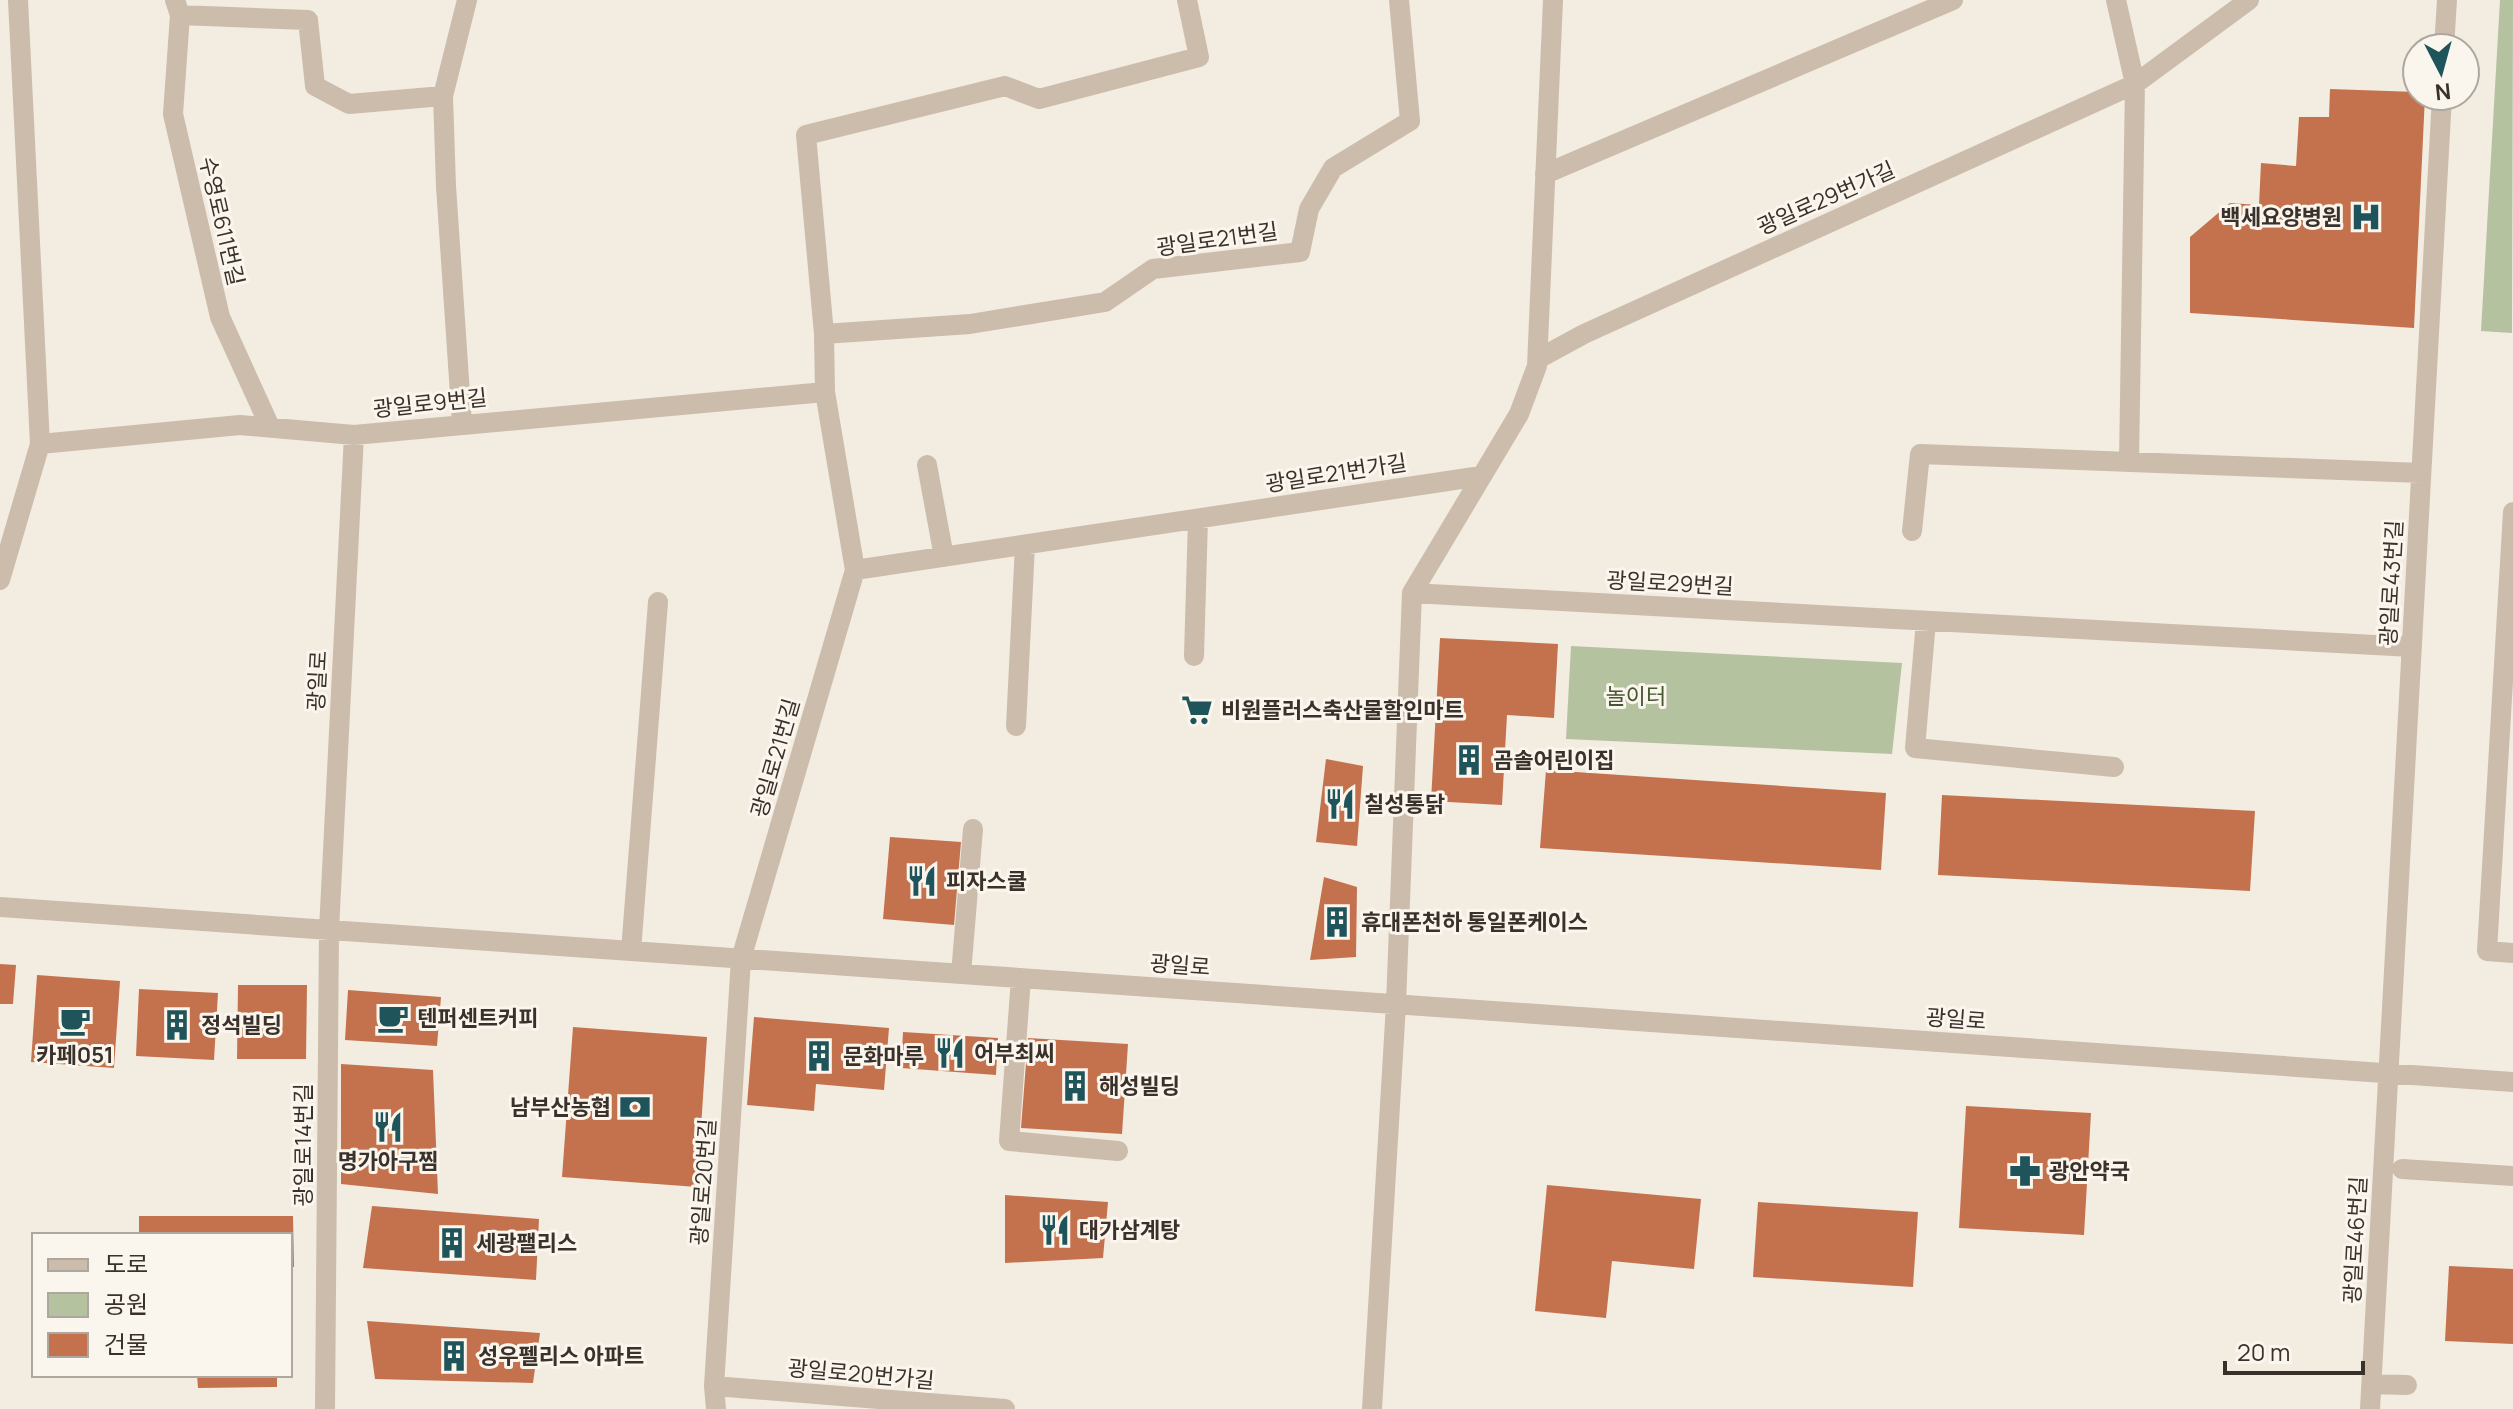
<svg xmlns="http://www.w3.org/2000/svg" width="2513" height="1409" viewBox="0 0 2513 1409" font-family="Manrope,'Noto Sans KR',sans-serif">
<rect width="100%" height="100%" fill="#f3ece1"/>
<path fill="#b5c2a0" d="M 2500,0 L 2513,0 L 2512,333 L 2481,331 Z
M 1571,646 L 1902,663 L 1892,754 L 1566,739 Z"/>
<path fill="#c4724e" d="M 2330,89 L 2417,92 L 2417,96 L 2425,96 L 2414,328 L 2190,313 L 2190,237 L 2230,203 L 2259,205 L 2261,163 L 2296,166 L 2299,117 L 2329,117 Z
M 1440,638 L 1558,644 L 1554,718 L 1507,715 L 1502,805 L 1431,801 Z
M 1326,759 L 1363,766 L 1357,846 L 1316,842 Z
M 1546,770 L 1886,793 L 1881,870 L 1540,848 Z
M 1942,795 L 2255,811 L 2250,891 L 1938,875 Z
M 890,837 L 961,842 L 954,925 L 883,919 Z
M 1324,877 L 1357,887 L 1356,957 L 1310,960 Z
M 0,964 L 16,965 L 13,1004 L 0,1004 Z
M 37,975 L 120,981 L 114,1068 L 31,1062 Z
M 238,985 L 307,985 L 306,1059 L 237,1059 Z
M 139,989 L 218,993 L 214,1060 L 136,1056 Z
M 348,990 L 441,997 L 437,1046 L 345,1040 Z
M 754,1017 L 889,1028 L 884,1090 L 816,1084 L 814,1111 L 747,1105 Z
M 573,1027 L 707,1037 L 697,1187 L 562,1177 Z
M 903,1032 L 998,1038 L 996,1075 L 901,1068 Z
M 1028,1038 L 1128,1044 L 1122,1134 L 1021,1128 Z
M 341,1064 L 433,1070 L 438,1194 L 341,1184 Z
M 1966,1106 L 2091,1113 L 2084,1235 L 1959,1228 Z
M 1547,1185 L 1701,1199 L 1694,1269 L 1612,1261 L 1606,1318 L 1535,1311 Z
M 1005,1195 L 1108,1202 L 1103,1258 L 1005,1263 Z
M 1758,1202 L 1918,1212 L 1913,1287 L 1753,1277 Z
M 372,1206 L 539,1219 L 536,1280 L 363,1268 Z
M 139,1216 L 293,1216 L 294,1267 L 290,1267 L 290,1235 L 139,1235 Z
M 2449,1266 L 2513,1269 L 2513,1344 L 2445,1341 Z
M 367,1321 L 540,1333 L 533,1383 L 375,1379 Z
M 197,1375 L 277,1375 L 277,1387 L 198,1388 Z"/>
<g fill="none" stroke-linecap="round" stroke-linejoin="round">
<path stroke="#ccbcac" stroke-width="20" d="M 175,0 L 180,15 L 173,114 L 220,317 L 270,427
M 2116,0 L 2135,84 L 2129,462
M 180,15 L 308,20 L 315,86 L 349,104 L 443,96
M 2444,48 L 2447,0
M 1545,174 L 1953,0
M 824,334 L 806,135 L 1005,86 L 1039,99 L 1199,57 L 1187,0
M 1538,359 L 1584,334 L 2135,84 L 2249,0
M 462,424 L 446,186 L 443,96 L 467,0
M 40,444 L 240,425 L 354,435 L 825,392
M 927,465 L 944,557
M 2513,512 L 2487,951 L 2513,953
M 1912,531 L 1920,454 L 2421,473
M 855,570 L 1481,476
M 0,580 L 40,444 L 18,0
M 1412,593 L 2412,647
M 1926,621 L 1915,748 L 2114,767
M 1194,656 L 1198,519
M 1016,726 L 1025,545
M 0,907 L 2513,1082
M 631,951 L 658,602
M 961,974 L 973,829
M 1021,978 L 1009,1141 L 1118,1151
M 2402,1169 L 2513,1176
M 2372,1384 L 2407,1385
M 714,1386 L 1005,1409
M 325,1409 L 329,930 L 354,435
M 716,1409 L 714,1386 L 741,959 L 855,570 L 825,392 L 824,334 L 970,324 L 1105,302 L 1153,269 L 1300,252 L 1309,209 L 1333,168 L 1410,121 L 1399,0
M 1372,1409 L 1396,1004 L 1412,593 L 1519,414 L 1537,366 L 1553,0
M 2370,1409 L 2442,96"/>
</g>
<defs>
<symbol id="hospital-bare" viewBox="-9 -9 18 18"><path d="M-5-5h3v3.5h4V-5h3V5h-3V1.5h-4V5h-3Z" fill="#20545b" stroke="#faf5ed" stroke-width="2.5" paint-order="stroke"/></symbol>
<symbol id="supermarket-bare" viewBox="-9 -9 18 18"><path d="M-6-5.5h2.5l.6 2H6L4.5 2H-2.5L-4.4-4H-6ZM-1.5 3.2a1.3 1.3 0 1 0 .1 0ZM3 3.2a1.3 1.3 0 1 0 .1 0Z" fill="#20545b" stroke="#faf5ed" stroke-width="2.5" paint-order="stroke"/></symbol>
<symbol id="building-bare" viewBox="-9 -9 18 18"><path d="M-4-6H4V6H1V3H-1V6H-4ZM-2.5-4.3h1.7v1.8h-1.7ZM.8-4.3h1.7v1.8H.8ZM-2.5-1h1.7V.8h-1.7ZM.8-1h1.7V.8H.8Z" fill="#20545b" stroke="#faf5ed" stroke-width="2.5" paint-order="stroke"/></symbol>
<symbol id="restaurant-bare" viewBox="-9 -9 18 18"><path d="M-5-6h1v4h1v-4h1v4h1v-4h1v5L-1.5 .5V6h-2V.5L-5-1ZM5-6V6H3V1.5H1.5Q1.5-4 5-6Z" fill="#20545b" stroke="#faf5ed" stroke-width="2.5" paint-order="stroke"/></symbol>
<symbol id="cafe-bare" viewBox="-9 -9 18 18"><path d="M-5.5-4.5H6V0H3Q3 3.5 0 3.5H-2.5Q-5.5 3.5-5.5 0ZM3-3.2v2h1.7v-2ZM-6 4.5H4V6H-6Z" fill="#20545b" stroke="#faf5ed" stroke-width="2.5" paint-order="stroke"/></symbol>
<symbol id="bank-bare" viewBox="-9 -9 18 18"><path d="M-6-4H6V4H-6ZM0-2.3a2.3 2.3 0 1 0 0 4.6a2.3 2.3 0 1 0 0-4.6Z" fill="#20545b" stroke="#faf5ed" stroke-width="2.5" paint-order="stroke"/></symbol>
<symbol id="pharmacy-bare" viewBox="-9 -9 18 18"><path d="M-2-6h4v4h4v4h-4v4h-4v-4h-4v-4h4Z" fill="#20545b" stroke="#faf5ed" stroke-width="2.5" paint-order="stroke"/></symbol>
</defs>
<g fill-rule="evenodd">
<use href="#hospital-bare" x="2344" y="195" width="44" height="44"/>
<use href="#supermarket-bare" x="1175" y="688" width="44" height="44"/>
<use href="#building-bare" x="1447" y="738" width="44" height="44"/>
<use href="#restaurant-bare" x="1318" y="782" width="44" height="44"/>
<use href="#restaurant-bare" x="900" y="859" width="44" height="44"/>
<use href="#building-bare" x="1315" y="900" width="44" height="44"/>
<use href="#cafe-bare" x="371" y="996" width="44" height="44"/>
<use href="#cafe-bare" x="53" y="999" width="44" height="44"/>
<use href="#building-bare" x="155" y="1003" width="44" height="44"/>
<use href="#restaurant-bare" x="928" y="1031" width="44" height="44"/>
<use href="#building-bare" x="797" y="1034" width="44" height="44"/>
<use href="#building-bare" x="1053" y="1064" width="44" height="44"/>
<use href="#bank-bare" x="613" y="1085" width="44" height="44"/>
<use href="#restaurant-bare" x="366" y="1105" width="44" height="44"/>
<use href="#pharmacy-bare" x="2003" y="1149" width="44" height="44"/>
<use href="#restaurant-bare" x="1033" y="1208" width="44" height="44"/>
<use href="#building-bare" x="430" y="1221" width="44" height="44"/>
<use href="#building-bare" x="432" y="1334" width="44" height="44"/>
</g>
<g text-anchor="middle" dominant-baseline="central" stroke-width="6" stroke-linejoin="round" paint-order="stroke">
<g font-size="22" fill="#3a312b" stroke="#faf5ed">
<text transform="translate(1826 198) rotate(-24)">광일로29번가길</text>
<text transform="translate(222 221) rotate(77)">수영로611번길</text>
<text transform="translate(1217 239) rotate(-8)">광일로21번길</text>
<text transform="translate(430 403) rotate(-6)">광일로9번길</text>
<text transform="translate(1336 473) rotate(-9)">광일로21번가길</text>
<text transform="translate(1670 583) rotate(3)">광일로29번길</text>
<text transform="translate(2391 583) rotate(-87)">광일로43번길</text>
<text transform="translate(317 681) rotate(-87)">광일로</text>
<text transform="translate(775 758) rotate(-74)">광일로21번길</text>
<text transform="translate(1180 965) rotate(4)">광일로</text>
<text transform="translate(1956 1019) rotate(4)">광일로</text>
<text transform="translate(303 1145) rotate(-90)">광일로14번길</text>
<text transform="translate(703 1182) rotate(-86)">광일로20번길</text>
<text transform="translate(2355 1240) rotate(-87)">광일로46번길</text>
<text transform="translate(861 1374) rotate(5)">광일로20번가길</text>
</g>
<g font-size="22" font-weight="bold" fill="#3a312b" stroke="#faf5ed" text-anchor="start">
<text x="2342" y="217" text-anchor="end">백세요양병원</text>
<text x="1221" y="710">비원플러스축산물할인마트</text>
<text x="1493" y="760">곰솔어린이집</text>
<text x="1364" y="804">칠성통닭</text>
<text x="946" y="881">피자스쿨</text>
<text x="1361" y="922">휴대폰천하 통일폰케이스</text>
<text x="417" y="1018">텐퍼센트커피</text>
<text x="201" y="1025">정석빌딩</text>
<text x="974" y="1053">어부최씨</text>
<text x="75" y="1055" text-anchor="middle">카페051</text>
<text x="843" y="1056">문화마루</text>
<text x="1099" y="1086">해성빌딩</text>
<text x="611" y="1107" text-anchor="end">남부산농협</text>
<text x="388" y="1161" text-anchor="middle">명가아구찜</text>
<text x="2049" y="1171">광안약국</text>
<text x="1079" y="1230">대가삼계탕</text>
<text x="476" y="1243">세광팰리스</text>
<text x="478" y="1356">성우펠리스 아파트</text>
</g>
<g font-size="22" fill="#46582f" stroke="#faf5ed">
<text x="1636" y="696">놀이터</text>
</g>
</g>
<rect x="32" y="1233" width="260" height="144" fill="#faf5ed" stroke="#ada79f" stroke-width="2"/>
<rect x="48" y="1259" width="40" height="12" fill="#ccbcac" stroke="#ada79f" stroke-width="2"/>
<text x="104" y="1273" font-size="24" fill="#3a312b">도로</text>
<rect x="48" y="1293" width="40" height="24" fill="#b5c2a0" stroke="#ada79f" stroke-width="2"/>
<text x="104" y="1313" font-size="24" fill="#3a312b">공원</text>
<rect x="48" y="1333" width="40" height="24" fill="#c4724e" stroke="#ada79f" stroke-width="2"/>
<text x="104" y="1353" font-size="24" fill="#3a312b">건물</text>
<g transform="translate(2441 72) rotate(174)"><circle r="38" fill="#faf5ed" stroke="#ada79f" stroke-width="2"/>
<path d="M0-6L14 30L0 20L-14 30Z" fill="#20545b"/>
<text y="-12" font-size="22" font-weight="bold" text-anchor="middle" fill="#3a312b">N</text>
</g>
<path d="M2225 1361v12h138v-12" fill="none" stroke="#3a312b" stroke-width="4"/>
<text x="2237" y="1361" font-size="24" fill="#3a312b" stroke="#faf5ed" stroke-width="6" paint-order="stroke">20 m</text>
</svg>
